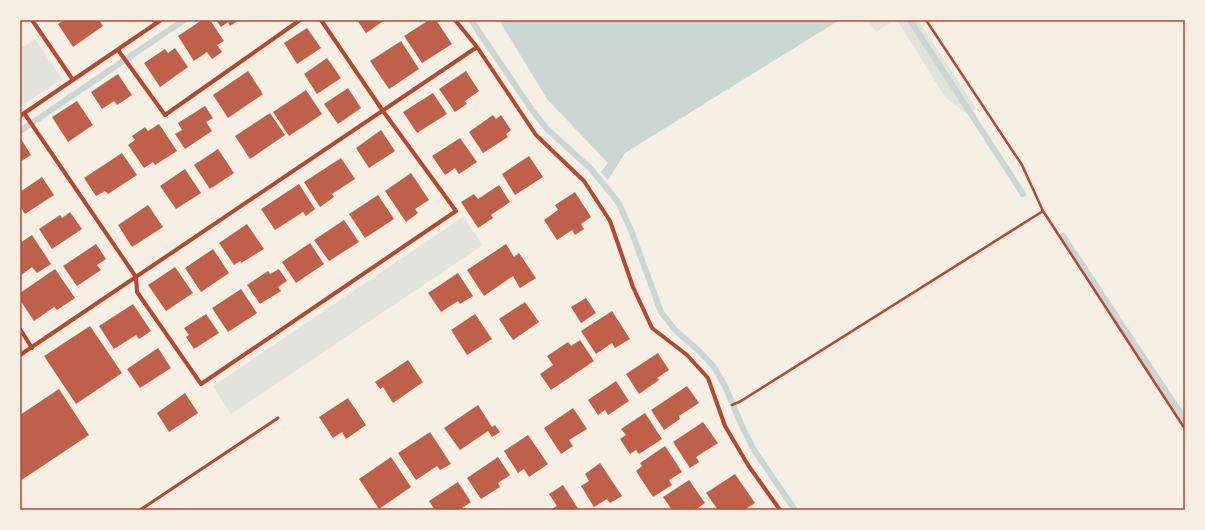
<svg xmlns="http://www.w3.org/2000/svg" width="1205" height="530" viewBox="0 0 1205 530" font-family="Montserrat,sans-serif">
<rect width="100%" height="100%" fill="#f6efe4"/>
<path fill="#e2e4dc" d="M 868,20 L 894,20 L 876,32 Z
M 897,20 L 918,20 L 976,108 L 969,116 L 945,97 Z
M 35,39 L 62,79 L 20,107 L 20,49 Z
M 463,217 L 483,245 L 231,414 L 213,386 Z"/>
<path fill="#c9d6d2" d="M 499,20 L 838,20 L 838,21 L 625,153 L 608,180 L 601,172 L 608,163 L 547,99 Z"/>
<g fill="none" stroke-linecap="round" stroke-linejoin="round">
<path stroke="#c9d6d2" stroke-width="6" d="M 471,20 L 532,110 L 547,129 L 591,169 L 618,202 L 631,230 L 661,312 L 675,330 L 699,351 L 714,367 L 725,386 L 741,424 L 754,450 L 795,510
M 910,20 L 1023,194
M 20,131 L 184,20
M 1063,236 L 1185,420"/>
</g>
<path fill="#bf614a" d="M 64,20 L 99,20 L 103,26 L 73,47 L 58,24 Z
M 202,20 L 210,20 L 224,41 L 217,45 L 222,52 L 212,59 L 207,52 L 194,61 L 178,36 Z
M 216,20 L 239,20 L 230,26 L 228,22 L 221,27 Z
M 357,20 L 385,20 L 366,33 Z
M 429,20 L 436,20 L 452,44 L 422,63 L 404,36 Z
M 307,28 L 321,48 L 297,64 L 284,43 Z
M 401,41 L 419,69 L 389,89 L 370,61 Z
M 175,48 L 188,67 L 160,87 L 144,63 L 165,49 L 168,53 Z
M 327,58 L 341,78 L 317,94 L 304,74 Z
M 248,71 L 263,94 L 228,118 L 213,95 Z
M 466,71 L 479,91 L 465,101 L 467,104 L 455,112 L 439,89 Z
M 118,74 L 132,95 L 117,105 L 114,101 L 102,109 L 91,92 Z
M 348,88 L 361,108 L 338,124 L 324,104 Z
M 306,90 L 322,114 L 289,136 L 273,112 Z
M 433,93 L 447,114 L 417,133 L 403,112 Z
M 77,101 L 93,125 L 68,142 L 52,117 Z
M 205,106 L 213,118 L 206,122 L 212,131 L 185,149 L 175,134 L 182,130 L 178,123 Z
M 270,113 L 285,135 L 250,159 L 235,136 Z
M 493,115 L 496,119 L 501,115 L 511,130 L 506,134 L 508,137 L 483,153 L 469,132 Z
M 159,124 L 177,151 L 155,165 L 153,162 L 144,168 L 128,145 L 135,140 L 132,136 L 145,127 L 148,131 Z
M 381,130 L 395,151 L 369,168 L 356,148 Z
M 460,138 L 477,162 L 459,174 L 455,168 L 445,175 L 432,156 Z
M 21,139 L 31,155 L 20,162 L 20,140 Z
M 218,149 L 234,173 L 210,189 L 194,165 Z
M 122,153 L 137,175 L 108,194 L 105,191 L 96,196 L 84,178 Z
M 529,156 L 543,177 L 515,195 L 502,174 Z
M 341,158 L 355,179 L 332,194 L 334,197 L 320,207 L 304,182 Z
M 185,169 L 201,193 L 176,209 L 160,186 Z
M 411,173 L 429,200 L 415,209 L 418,213 L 406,222 L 385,191 Z
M 42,177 L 54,195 L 25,214 L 20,206 L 20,192 Z
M 299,184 L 315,209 L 306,216 L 303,212 L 275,230 L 261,209 Z
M 499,185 L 510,202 L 491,215 L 493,218 L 478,228 L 461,202 L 474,194 L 478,199 Z
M 575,192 L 591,217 L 581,224 L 584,229 L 575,235 L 572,230 L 557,240 L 544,220 L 558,210 L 555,205 Z
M 378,195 L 394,219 L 365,238 L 349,214 Z
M 148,205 L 163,227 L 132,247 L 118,225 Z
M 70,212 L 82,229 L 52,249 L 39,229 L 60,215 L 62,218 Z
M 344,220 L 359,242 L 329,261 L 314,240 Z
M 247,224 L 264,249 L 241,263 L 240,261 L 234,265 L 219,243 Z
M 32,235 L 51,264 L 37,273 L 32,267 L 20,276 L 20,243 Z
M 310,243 L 324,264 L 296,283 L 282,262 Z
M 96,244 L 106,259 L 97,265 L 101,270 L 77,286 L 63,266 Z
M 506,244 L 514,257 L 519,253 L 536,278 L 520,288 L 513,276 L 484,296 L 467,270 Z
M 213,249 L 229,273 L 201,292 L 185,268 Z
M 175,267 L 193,293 L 166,311 L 148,285 Z
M 55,269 L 75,298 L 57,310 L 54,307 L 34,321 L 20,300 L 20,293 Z
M 279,269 L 287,281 L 278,287 L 281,291 L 260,304 L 247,285 L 268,271 L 270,274 Z
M 458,273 L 473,296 L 460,304 L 458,301 L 441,312 L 428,293 Z
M 241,289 L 257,313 L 228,332 L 212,308 Z
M 586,298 L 596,313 L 581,323 L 571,307 Z
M 525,302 L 539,322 L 513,340 L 499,319 Z
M 133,304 L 151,331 L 139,339 L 136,335 L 114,349 L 99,326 Z
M 612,311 L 630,339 L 615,348 L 612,343 L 596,354 L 581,331 Z
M 206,314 L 219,333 L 194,349 L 186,337 L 189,335 L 184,328 Z
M 475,314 L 492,339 L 467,355 L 451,330 Z
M 90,326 L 122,373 L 76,404 L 44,356 Z
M 580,340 L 594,361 L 551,390 L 540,374 L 553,365 L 547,356 L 568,342 L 571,346 Z
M 158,348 L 171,368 L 140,388 L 127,369 Z
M 658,353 L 669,370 L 657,378 L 659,380 L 639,394 L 626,374 Z
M 408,360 L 423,382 L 393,403 L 383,387 L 380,389 L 375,382 Z
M 616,381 L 629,401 L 608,415 L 605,410 L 598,415 L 588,400 Z
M 687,386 L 699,403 L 679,416 L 680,419 L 664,430 L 651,410 Z
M 59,389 L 89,435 L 20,481 L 20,415 Z
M 185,393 L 198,413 L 169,432 L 157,413 Z
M 348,398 L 366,425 L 346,439 L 342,432 L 333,438 L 319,417 Z
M 478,405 L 492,427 L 495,425 L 500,432 L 492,437 L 488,431 L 460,450 L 444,428 Z
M 573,408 L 587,429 L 569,440 L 573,446 L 561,454 L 544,428 Z
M 645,413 L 662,439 L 639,454 L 636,450 L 630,454 L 620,439 L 626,435 L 621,429 Z
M 703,422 L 718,443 L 696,457 L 699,462 L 690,468 L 673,442 Z
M 430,432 L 451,464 L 440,470 L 437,466 L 416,480 L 398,453 Z
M 528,435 L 548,464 L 529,477 L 524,469 L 518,473 L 504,451 Z
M 665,446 L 682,472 L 669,480 L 672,485 L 653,497 L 636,471 L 642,466 L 640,463 Z
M 391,457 L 411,487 L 379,509 L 359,479 Z
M 498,457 L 510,475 L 498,483 L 500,487 L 481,499 L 467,478 Z
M 600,463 L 622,496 L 610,503 L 607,499 L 594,507 L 581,486 L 589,481 L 585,474 Z
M 735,474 L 755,503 L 744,510 L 718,510 L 706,493 Z
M 689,480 L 705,503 L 695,510 L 672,510 L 663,497 Z
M 458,482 L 471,502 L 462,508 L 464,510 L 435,510 L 429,501 Z
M 563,485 L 579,510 L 550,510 L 557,506 L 549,494 Z"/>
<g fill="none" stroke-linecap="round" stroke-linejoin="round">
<path stroke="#b5482f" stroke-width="2.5" d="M 926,20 L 1022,165 L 1043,211
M 732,405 L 741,401 L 1043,211 L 1185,429"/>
<path stroke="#b5482f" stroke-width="3" d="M 140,510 L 278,418"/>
<path stroke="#b5482f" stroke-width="4" d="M 32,20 L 73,80
M 455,20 L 477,47 L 536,135 L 584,181 L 610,221 L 633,287 L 652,328 L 687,355 L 708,378 L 725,426 L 748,465 L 780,510
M 118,50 L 165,115 L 300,20
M 24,113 L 136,277 L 137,292 L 201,384 L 456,211 L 383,111 L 321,20
M 20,116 L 161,20
M 20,329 L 32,348
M 20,355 L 477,47"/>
</g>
<rect width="1205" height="530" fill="none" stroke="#f6efe4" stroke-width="42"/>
<rect x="21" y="21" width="1163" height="488" fill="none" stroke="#b5482f" stroke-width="1.5"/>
</svg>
